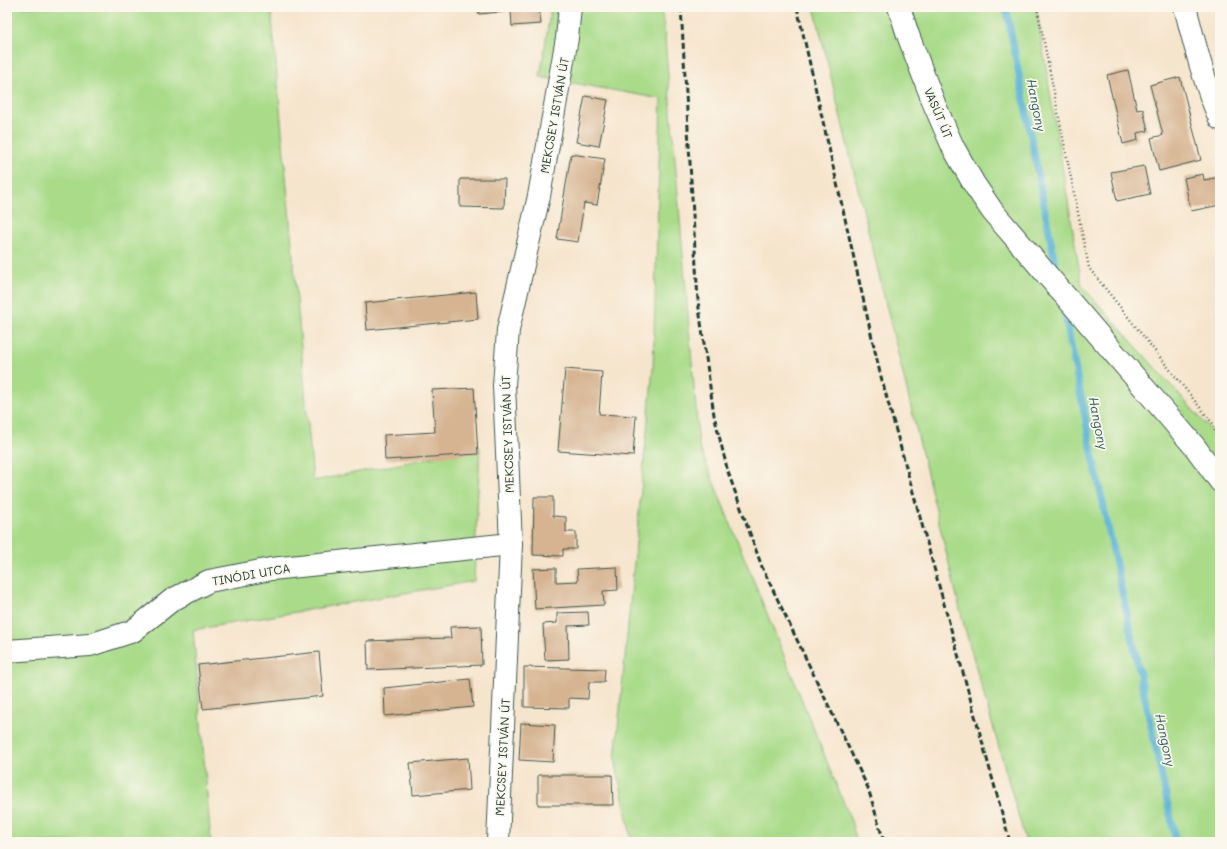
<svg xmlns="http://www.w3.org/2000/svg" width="1227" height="849" viewBox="0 0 1227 849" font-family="Mali,sans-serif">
<rect width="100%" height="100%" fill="#fbf7ec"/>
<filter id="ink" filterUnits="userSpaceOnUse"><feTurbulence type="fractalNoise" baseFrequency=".025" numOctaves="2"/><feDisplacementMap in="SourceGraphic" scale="8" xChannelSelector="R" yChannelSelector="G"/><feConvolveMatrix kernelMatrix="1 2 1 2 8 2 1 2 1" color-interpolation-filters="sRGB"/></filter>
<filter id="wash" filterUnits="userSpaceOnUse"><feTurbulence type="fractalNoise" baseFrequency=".012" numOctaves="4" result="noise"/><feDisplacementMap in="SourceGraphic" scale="16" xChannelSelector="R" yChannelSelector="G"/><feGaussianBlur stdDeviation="0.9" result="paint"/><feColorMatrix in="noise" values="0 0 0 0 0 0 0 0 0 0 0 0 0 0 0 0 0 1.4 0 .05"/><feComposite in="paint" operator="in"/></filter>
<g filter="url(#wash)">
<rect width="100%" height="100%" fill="#f6e5cd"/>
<path fill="#a9db89" stroke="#648c5e" d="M 7,7 L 271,7 L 313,481 L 480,448 L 474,581 L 193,630 L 211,842 L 7,842 Z
M 551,7 L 661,7 L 664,28 L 699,446 L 851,821 L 857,842 L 632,842 L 615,759 L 653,368 L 661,99 L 540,77 Z
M 814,7 L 1036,7 L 1082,286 L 1220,440 L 1220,842 L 1026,842 L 963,622 Z"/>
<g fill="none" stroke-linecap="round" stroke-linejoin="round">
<path stroke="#59b3d6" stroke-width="7" d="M 1006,7 L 1058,278
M 1063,304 L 1090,443 L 1176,842"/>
</g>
<g id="blocks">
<path fill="#d6b491" d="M 478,7 L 539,7 L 541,24 L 512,26 L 511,11 L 479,14 Z
M 1128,70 L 1137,110 L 1143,109 L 1148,131 L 1137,133 L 1138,140 L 1123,144 L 1107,75 Z
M 1180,77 L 1201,160 L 1159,171 L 1151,138 L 1163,135 L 1150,85 Z
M 585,96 L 608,100 L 599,146 L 576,142 Z
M 571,154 L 605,159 L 597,205 L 584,203 L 578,242 L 557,239 Z
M 1144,166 L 1150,194 L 1117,201 L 1111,172 Z
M 1203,174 L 1204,180 L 1220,177 L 1220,205 L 1191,211 L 1184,178 Z
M 460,179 L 505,179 L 504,208 L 460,207 Z
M 476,292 L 478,319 L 367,330 L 365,303 Z
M 565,369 L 602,372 L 599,414 L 636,416 L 633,456 L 558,451 Z
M 474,388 L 478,454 L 385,460 L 384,435 L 435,432 L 432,390 Z
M 534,497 L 553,497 L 553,516 L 566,517 L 566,532 L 576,532 L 576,549 L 563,549 L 563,556 L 533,555 Z
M 617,567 L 618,590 L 603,591 L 604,605 L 535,609 L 533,569 L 556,568 L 556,582 L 578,581 L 577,569 Z
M 588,612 L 589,625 L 568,626 L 569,659 L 545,660 L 543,624 L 557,623 L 557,613 Z
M 481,626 L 482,665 L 368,670 L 367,641 L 451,638 L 450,627 Z
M 319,652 L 323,696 L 203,709 L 198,665 Z
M 524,667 L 605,669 L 604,682 L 589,682 L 588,699 L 569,698 L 569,708 L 524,707 Z
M 470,679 L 473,707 L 385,716 L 384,688 Z
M 521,723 L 555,725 L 553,762 L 519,760 Z
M 468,758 L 470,790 L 413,795 L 410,763 Z
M 538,775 L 612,775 L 613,805 L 538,805 Z"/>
</g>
</g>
<g filter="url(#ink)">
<use href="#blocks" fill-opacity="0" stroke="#3f564b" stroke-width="1"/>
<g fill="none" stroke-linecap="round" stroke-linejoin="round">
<defs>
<path id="street" d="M 1185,7 C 1195,45 1204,83 1220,119
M 7,651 L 90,645 L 133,631 L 172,600 L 209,581 L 271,569 L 511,544"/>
<path id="secondary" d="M 498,842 L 511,544 L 504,385 L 508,330 L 539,196 L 567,38 L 570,7"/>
<path id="primary" d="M 899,7 L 908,35 L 935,106 L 953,147 L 974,184 L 993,212 L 1195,447 L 1220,481"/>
</defs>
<use href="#street" stroke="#3f564b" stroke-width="24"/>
<use href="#secondary" stroke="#3f564b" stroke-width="24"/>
<use href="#primary" stroke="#3f564b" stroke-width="24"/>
<path stroke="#3f564b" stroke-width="2.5" stroke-dasharray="1 3" stroke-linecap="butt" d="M 1037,7 L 1089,268 L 1214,425 L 1216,436"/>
<use href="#street" stroke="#fff" stroke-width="22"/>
<use href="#secondary" stroke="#fff" stroke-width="22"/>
<use href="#primary" stroke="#fff" stroke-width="22"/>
<path stroke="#1f3d34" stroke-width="3" stroke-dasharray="6 3" stroke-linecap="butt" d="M 681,7 L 698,301 L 714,415 L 728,472 L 762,567 L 868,788 L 884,842
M 797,7 L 880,373 L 1010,842"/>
</g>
</g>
<g text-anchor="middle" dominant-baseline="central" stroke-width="3.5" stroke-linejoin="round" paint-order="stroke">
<g font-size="12" fill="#1f3d34" stroke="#fbf7ec">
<text transform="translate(939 113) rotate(67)">VASÚT ÚT</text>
<text transform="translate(554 115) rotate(-80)">MEKCSEY ISTVÁN ÚT</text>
<text transform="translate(507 434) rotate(-92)">MEKCSEY ISTVÁN ÚT</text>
<text transform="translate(251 574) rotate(-10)">TINÓDI UTCA</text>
<text transform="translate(502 757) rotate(-87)">MEKCSEY ISTVÁN ÚT</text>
</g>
<g font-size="13" font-style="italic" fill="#306065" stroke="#fbf7ec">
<text transform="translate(1037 105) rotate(79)">Hangony</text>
<text transform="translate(1099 423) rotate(79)">Hangony</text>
<text transform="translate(1166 740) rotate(78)">Hangony</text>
</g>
</g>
<rect width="1227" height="849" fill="none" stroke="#fbf7ec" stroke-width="24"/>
</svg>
